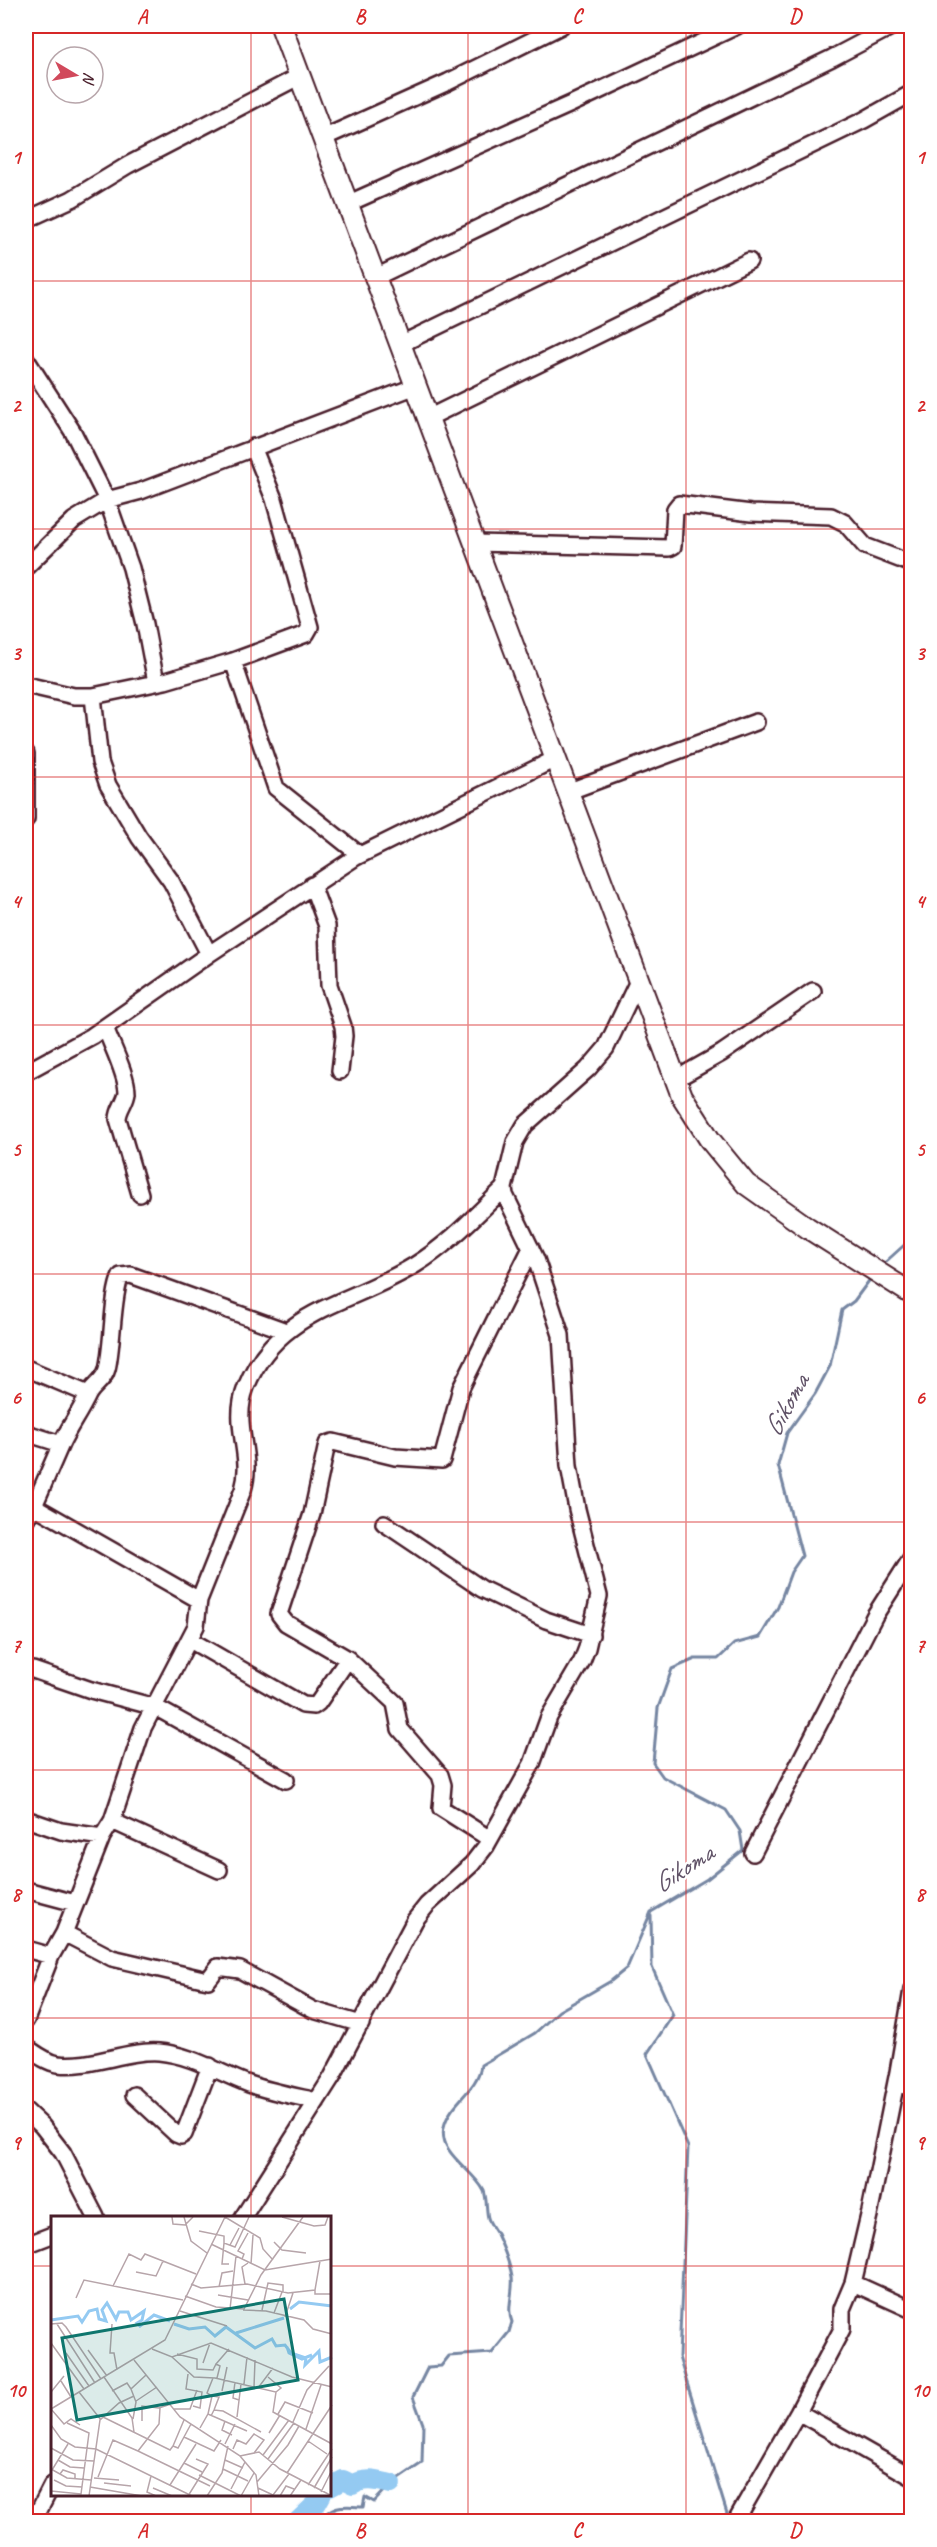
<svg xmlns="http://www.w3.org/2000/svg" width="937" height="2547" viewBox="0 0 937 2547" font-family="Caveat,sans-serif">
<rect width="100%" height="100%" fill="#fff"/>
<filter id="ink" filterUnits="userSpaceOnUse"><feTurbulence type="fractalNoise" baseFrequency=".0167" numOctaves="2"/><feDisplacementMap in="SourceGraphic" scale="12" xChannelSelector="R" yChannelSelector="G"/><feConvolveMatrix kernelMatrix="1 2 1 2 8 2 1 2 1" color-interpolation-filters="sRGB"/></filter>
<g filter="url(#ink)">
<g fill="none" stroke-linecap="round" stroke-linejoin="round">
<path stroke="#7686a2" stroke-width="3" d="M 881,1266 L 912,1238
M 651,1916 L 652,1967 L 673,2015 L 647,2054 L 688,2147 L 679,2357 L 729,2520
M 319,2522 C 332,2503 343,2506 363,2507 L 365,2497 L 374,2502 L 391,2484 L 422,2463 L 423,2424 L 413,2397 L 428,2367 L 441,2366 L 449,2356 L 492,2353 L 509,2332 L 512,2322 C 506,2309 514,2292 512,2277 C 510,2263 503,2247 497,2234 C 494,2229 490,2224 488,2218 C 486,2210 487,2199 484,2191 C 473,2169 438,2154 444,2127 C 449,2103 478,2090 481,2065 L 535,2033 L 559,2011 L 611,1981 L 627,1968 L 651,1912 L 707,1879 L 743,1850 L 740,1831 L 726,1810 L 663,1777 L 653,1763 L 658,1708 L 672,1669 L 695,1659 L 718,1659 L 734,1644 L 760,1637 L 778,1607 L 791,1572 L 802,1556 L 778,1465 L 787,1433 L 815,1394 L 830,1366 L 842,1310 L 854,1301 L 871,1278"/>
<path stroke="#94caf2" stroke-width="20" d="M 330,2487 L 343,2480 L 353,2485 C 365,2477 378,2481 391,2484
M 297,2522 L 317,2503 L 322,2494"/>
<defs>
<path id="minor" d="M 323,138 L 448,82 L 561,26
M 347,204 L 571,104 L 737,26
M 26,220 L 72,199 L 128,165 L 300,76
M 376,277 L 832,58 L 893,26
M 401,344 L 864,120 L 912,93
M 26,359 L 73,432 L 107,500 L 131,568 L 145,624 L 156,682
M 428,418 L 749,261
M 474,543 L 669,548 L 673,546 L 675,509 L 679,504 L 751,513 L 831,516 L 845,523 L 865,546 L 912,564
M 26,567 L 74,520 L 107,500 L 141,491 L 416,386
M 233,661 L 306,634 L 310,627 L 274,499 L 253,447
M 26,685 L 74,696 L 93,696 L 165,681 L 233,661 L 276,788 L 360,855
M 93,696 L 100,762 L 108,785 L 139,837 L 171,881 L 209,954
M 26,753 L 26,819
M 567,792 L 756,722
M 312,885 L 327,926 L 329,985 L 343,1026 L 344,1036 L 340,1071
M 105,1027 C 111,1044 127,1075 127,1092 C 126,1102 118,1109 118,1119 L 140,1194
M 26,1072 L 92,1036 L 209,954 L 356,857 L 555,759
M 676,1079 L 722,1053 L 813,991
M 26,1368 L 88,1394
M 26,1433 L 61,1444 C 69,1427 80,1412 88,1395 C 93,1385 104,1381 107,1369 C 113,1346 112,1293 121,1276 L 131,1275 L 286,1331
M 34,1506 L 61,1444
M 26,1519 L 34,1506 L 199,1600
M 384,1523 L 482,1589 L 546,1620 L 591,1635
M 190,1640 L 303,1705 L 314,1706 L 318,1703 L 348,1659 L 286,1623 L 279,1614 L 312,1514 L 327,1444 L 333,1442 L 395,1457 L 442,1460 L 461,1388 L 531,1248
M 348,1659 L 395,1703 L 400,1729 L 440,1775 L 443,1785 L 441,1808 L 490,1839
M 33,1670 L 91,1690 L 155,1707 L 286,1780
M 26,1819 L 61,1831 L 102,1837
M 112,1821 L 219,1870
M 753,1853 L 875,1615 L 912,1557
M 26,1890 L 75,1903
M 64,1933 L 112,1958 L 203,1979 L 208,1980 L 218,1967 L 240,1970 L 313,2010 L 361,2024
M 26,1949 L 51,1956
M 912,1990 L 898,2072 L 904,2085 L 912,2090
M 26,2020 L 51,1956 L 64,1933 L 102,1837 L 112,1821 L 143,1728 L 196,1626 L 199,1600 L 243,1490 C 254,1454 231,1426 246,1387 C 278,1308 351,1305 415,1265 C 449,1244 475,1216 504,1188
M 26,2047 C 35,2053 46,2062 58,2064 C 92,2068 125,2050 159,2052 C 192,2055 219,2073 249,2084 C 271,2092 294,2096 317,2101
M 134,2095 L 176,2134 L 181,2136 L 184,2134 L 210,2066
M 26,2111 L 42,2126 L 63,2153 L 96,2217
M 243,2217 L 332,2077 L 415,1920 L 427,1905 L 472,1864 L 486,1846 L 532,1764 L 549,1717 L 582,1661 L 587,1648 L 599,1596 L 577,1509 L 569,1466 L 561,1335 L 536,1259 L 505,1195 L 504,1188 L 515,1142 L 525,1125 L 588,1069 L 606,1048 L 639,979
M 26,2245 L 52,2235
M 853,2283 L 912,2310
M 798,2412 L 912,2477
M 33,2522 L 52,2485
M 735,2522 L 798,2412 L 842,2329 L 842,2309 L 853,2283 L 870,2211 L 898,2072"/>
<path id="major" d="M 281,26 L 682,1096 L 710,1140 L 746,1184 L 808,1228 L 912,1294"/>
</defs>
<use href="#minor" stroke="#4a1f2b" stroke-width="20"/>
<use href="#major" stroke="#4a1f2b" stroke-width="24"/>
<use href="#minor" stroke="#fff" stroke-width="15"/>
<use href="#major" stroke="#fff" stroke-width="20"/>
</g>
</g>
<path fill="none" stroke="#d62828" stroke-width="1.5" stroke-opacity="0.55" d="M 251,26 L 251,2217M 468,26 L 468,2522M 686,26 L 686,2522M 26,281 L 912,281M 26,529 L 912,529M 26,777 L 912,777M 26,1025 L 912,1025M 26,1274 L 912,1274M 26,1522 L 912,1522M 26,1770 L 912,1770M 26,2018 L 912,2018M 26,2266 L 52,2266M 330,2266 L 912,2266M 251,2494 L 251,2522"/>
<g text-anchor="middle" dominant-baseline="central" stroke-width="4.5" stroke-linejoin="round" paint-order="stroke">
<g font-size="27" font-style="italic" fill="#605267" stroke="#fff">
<text transform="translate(786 1405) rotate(-61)">Gikoma</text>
<text transform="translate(683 1868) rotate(-33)">Gikoma</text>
</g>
</g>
<g transform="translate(51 2216)">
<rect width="280" height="280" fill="#fff"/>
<path fill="none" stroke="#94caf2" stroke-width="3" d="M 239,93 L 248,86 L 281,90M 0,104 L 27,100 L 31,106 L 38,95 L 46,93 L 48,103 L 55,105 L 51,94 L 56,87 L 65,103 L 68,96 L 77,96 L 80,104 L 93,95 L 91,104 L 86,107 L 89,110 L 103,99 L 119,105M 123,108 L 138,113 L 154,111 L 164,120 L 175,111 L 204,132 L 221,123 L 225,130 L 234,129 L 240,137 L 255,142 L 254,149 L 268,135 L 269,146 L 281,141M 185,117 L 233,102M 236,131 L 238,137 L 251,143 L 261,139"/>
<path fill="none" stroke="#b7a5aa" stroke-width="1.5" d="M 121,1 L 122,8 L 134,9 L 142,1M 133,1 L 140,25 L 156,37M 174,1 L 209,22 L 212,33 L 222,44M 231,1 L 263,10 L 274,9 L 277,1M 148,15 L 173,20 L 173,27M 223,26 L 231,34 L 255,37M 160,28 L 214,54 L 281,43M 179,29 L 188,12M 191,43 L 193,38 L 187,35 L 197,17M 178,48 L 171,48 L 173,27 L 184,31 L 198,1M 200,48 L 202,19M 85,56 L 105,60 L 112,45M 140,68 L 150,72 L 196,68 L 237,77 L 264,74 L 269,45M 194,68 L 191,51 L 197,47M 62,70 L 78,38 L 90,44 L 94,38 L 145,58M 168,71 L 171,57 L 182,55M 264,74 L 264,78 L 281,78M 167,79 L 197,84M 134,80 L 165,91 L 193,93 L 210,59 L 252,1M 25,82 L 33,64 L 132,84M 179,93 L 185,40M 192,94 L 215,95 L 253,104 L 262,113 L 281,118M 211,94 L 217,67 L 232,69 L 232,76M 129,95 L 176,110M 223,97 L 231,76M 234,101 L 242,77M 0,108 L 11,107 L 15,111 L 50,163M 6,108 L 44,167M 61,108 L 59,137 L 63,137 L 66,154M 0,127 L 33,173M 101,133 L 121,141 L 160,127 L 241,161 L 281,171M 37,134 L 56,160M 15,137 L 38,170M 126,138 L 146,143 L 146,153 L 162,154 L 165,148 L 169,150 L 166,162M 121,141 L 143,161 L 164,162 L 225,176 L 222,196 L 281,228M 83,144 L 129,201 L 189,240 L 208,236 L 229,253 L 281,280M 152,147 L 159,127M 165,148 L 178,133M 137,158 L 135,173 L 151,176 L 149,192 L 142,190M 53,161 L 81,202 L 83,216M 217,161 L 230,172 L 225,176M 10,165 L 20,181M 184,166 L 182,182 L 188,184M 193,168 L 196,141M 203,171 L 204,144M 207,172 L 222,152M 61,175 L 76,167 L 80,173M 171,175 L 176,151M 0,176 L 13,160M 28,176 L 50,204M 161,180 L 168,181 L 163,194M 85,185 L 106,171M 0,193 L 13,208 L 20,203 L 29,209M 0,193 L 114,124 L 174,1M 123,193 L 139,193 L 146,174M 157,198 L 161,180 L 156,177 L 162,162M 227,198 L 234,186 L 262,197M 160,200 L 163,194 L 172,195 L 210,216M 52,201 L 119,234 L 122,230 L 127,232 L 140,208M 186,201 L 190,168M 82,203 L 85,186 L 80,173 L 95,159M 91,205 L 91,190 L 108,192 L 120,188M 174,205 L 171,214 L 181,219M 242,206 L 256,174 L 278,150M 0,209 L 10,223 L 24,231 L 45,233 L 141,280M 149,212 L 157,198 L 196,215M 255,213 L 270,169M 218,217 L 229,199M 133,221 L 163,235 L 170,224M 257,225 L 276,238M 174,228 L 184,208M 122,230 L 133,204M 0,232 L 22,244 L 43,245M 182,233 L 186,224 L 195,228 L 203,218 L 213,224 L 203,237M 87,235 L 159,270M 212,239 L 238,204M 189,240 L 205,259 L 208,280M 217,243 L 243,207M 7,244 L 19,251 L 33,252M 174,244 L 192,252M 133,247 L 151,256M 0,253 L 16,262 L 40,264M 172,253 L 197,265M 1,254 L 17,228M 236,257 L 281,189M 9,258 L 12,254 L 24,258 L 24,263M 148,259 L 190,280M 100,260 L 96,276 L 105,280M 47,261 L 62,224 L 87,235 L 108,208 L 109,192M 43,262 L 68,264M 3,264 L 15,270 L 31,271M 206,266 L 237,229 L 248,210M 53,267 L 80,270M 119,269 L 145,228M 257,269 L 281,233M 39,271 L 91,280M 102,272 L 121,280M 207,272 L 222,279 L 238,258M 263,272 L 281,241M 180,273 L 194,246M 0,275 L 30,278 L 38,217 L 16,207M 270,276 L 281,254M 38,280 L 49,204 L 68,187 L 83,180M 137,280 L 157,248 L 145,243M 156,280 L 171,257 L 177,230M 190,280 L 203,257M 229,280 L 235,270 L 243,273M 239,280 L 250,264"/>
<path fill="#0f766e" fill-opacity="0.15" stroke="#0f766e" stroke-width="3" d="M 233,83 L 247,164 L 26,204 L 11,122 Z"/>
<rect width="280" height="280" fill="none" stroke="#4a1f2b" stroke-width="3"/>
</g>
<rect width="937" height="2547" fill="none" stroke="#fff" stroke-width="66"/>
<g transform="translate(75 75) rotate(100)"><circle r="28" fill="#ffffff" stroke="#b7a5aa" stroke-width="1.5"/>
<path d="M0-4.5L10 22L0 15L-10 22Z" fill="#d1495b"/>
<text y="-9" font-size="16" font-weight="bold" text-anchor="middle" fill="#4a1f2b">N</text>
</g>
<rect x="33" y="33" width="871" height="2481" fill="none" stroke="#d62828" stroke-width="2"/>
<g font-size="20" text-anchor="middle" font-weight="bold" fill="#d62828">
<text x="142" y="23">A</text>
<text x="360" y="23">B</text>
<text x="577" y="23">C</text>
<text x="795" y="23">D</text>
<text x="16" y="164">1</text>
<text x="920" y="164">1</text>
<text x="16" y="412">2</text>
<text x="920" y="412">2</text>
<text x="16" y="660">3</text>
<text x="920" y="660">3</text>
<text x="16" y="908">4</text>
<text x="920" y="908">4</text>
<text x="16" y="1156">5</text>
<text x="920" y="1156">5</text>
<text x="16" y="1404">6</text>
<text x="920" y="1404">6</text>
<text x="16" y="1652">7</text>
<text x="920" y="1652">7</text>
<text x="16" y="1901">8</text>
<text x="920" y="1901">8</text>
<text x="16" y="2149">9</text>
<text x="920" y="2149">9</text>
<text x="16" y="2397">10</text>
<text x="920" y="2397">10</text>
<text x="142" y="2537">A</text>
<text x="360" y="2537">B</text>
<text x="577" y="2537">C</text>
<text x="795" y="2537">D</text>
</g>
</svg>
